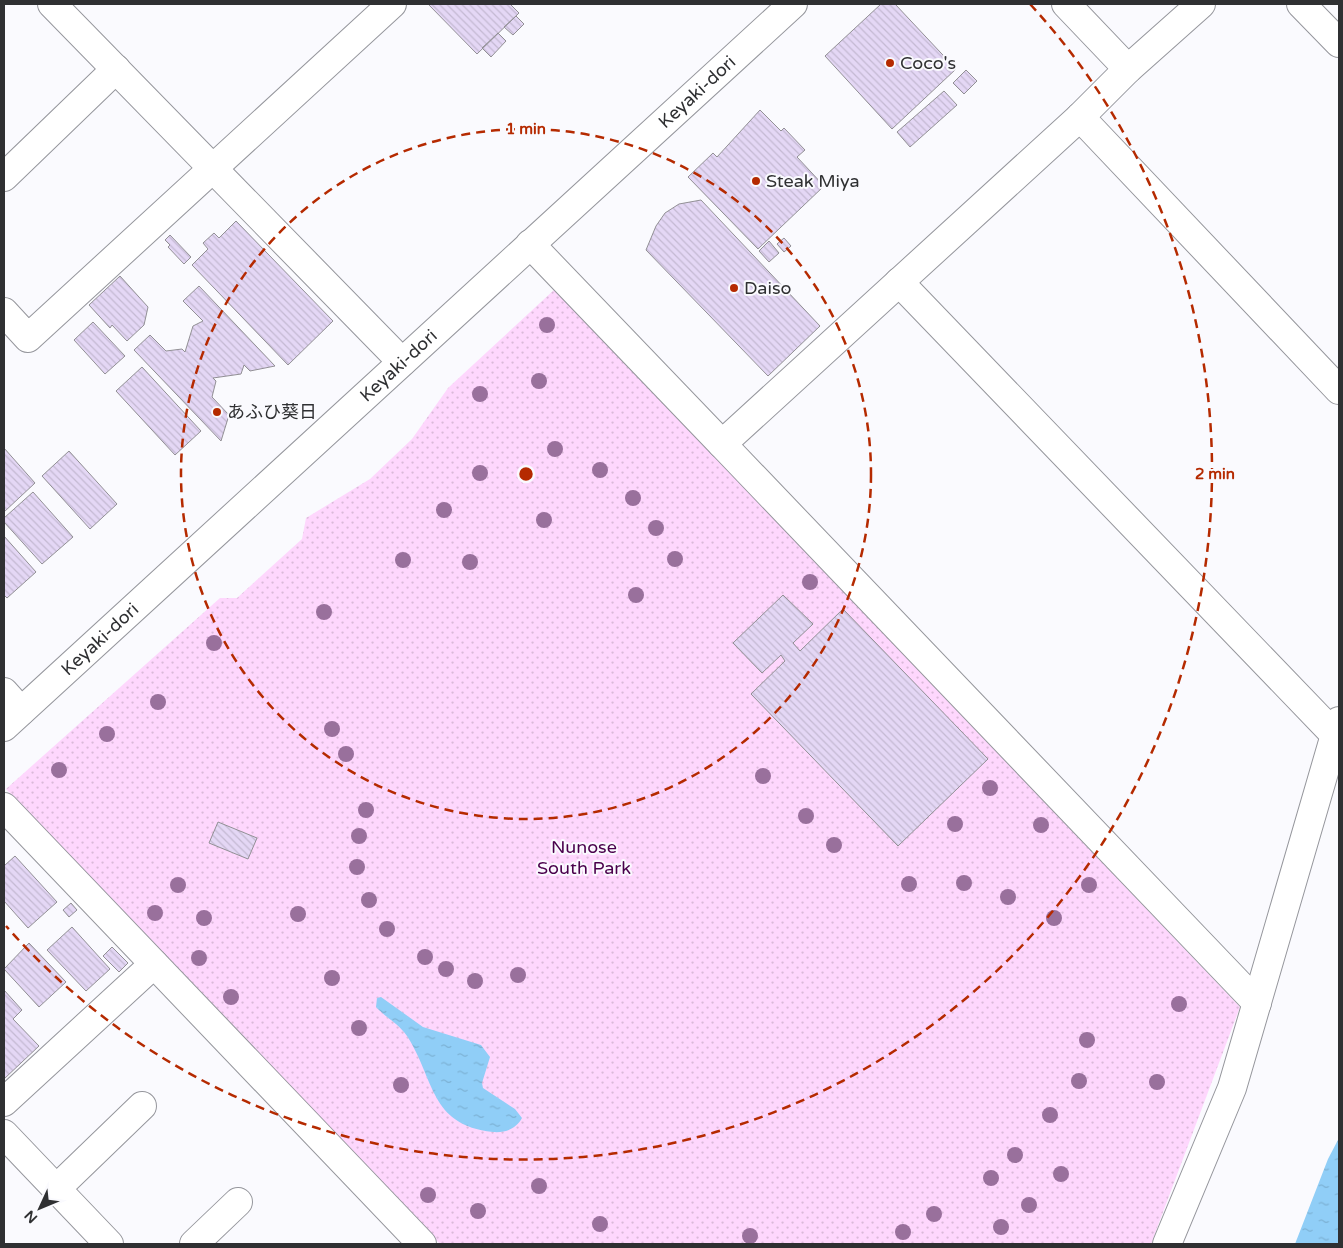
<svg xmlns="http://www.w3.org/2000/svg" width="1343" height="1248" viewBox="0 0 1343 1248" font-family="'Varela Round','Noto Sans JP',sans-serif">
<defs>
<pattern id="grass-dots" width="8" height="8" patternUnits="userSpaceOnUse" patternTransform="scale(1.25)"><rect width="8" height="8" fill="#fed7fd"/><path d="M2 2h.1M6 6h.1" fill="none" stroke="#dab9d9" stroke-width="1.8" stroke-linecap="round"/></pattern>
<pattern id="water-ripples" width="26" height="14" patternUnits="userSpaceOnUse" patternTransform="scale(1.25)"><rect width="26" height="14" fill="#90cef7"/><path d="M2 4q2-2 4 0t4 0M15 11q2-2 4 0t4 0" fill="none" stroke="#7cb1d4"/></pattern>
<pattern id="building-back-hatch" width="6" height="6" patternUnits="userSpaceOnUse" patternTransform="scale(1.25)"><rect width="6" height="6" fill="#e4d7f5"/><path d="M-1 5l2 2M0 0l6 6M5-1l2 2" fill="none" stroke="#c4b9d2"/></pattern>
</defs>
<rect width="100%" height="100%" fill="#fafafe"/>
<path fill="url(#grass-dots)" d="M 555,289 L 1240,1007 L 1151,1244 L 440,1244 L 6,789 L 220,598 L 237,598 L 302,539 L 306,518 L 370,479 L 412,439 L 448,388 Z"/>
<path fill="url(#water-ripples)" d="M 381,997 L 423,1027 L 481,1045 L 490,1057 L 482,1083 L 483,1088 L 515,1109 L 522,1118 C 516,1129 505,1133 493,1132 C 429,1125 435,1079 407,1036 C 398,1023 386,1018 376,1007 L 377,998 Z
M 1339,1138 L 1339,1244 L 1295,1244 L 1328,1159 Z"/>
<path fill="url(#building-back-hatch)" stroke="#929095" d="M 428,4 L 510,4 L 519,13 L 477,54 Z
M 881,4 L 895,4 L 956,69 L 892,129 L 825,56 Z
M 516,16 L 524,24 L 513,35 L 504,27 Z
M 498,33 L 506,41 L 491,57 L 482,48 Z
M 966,70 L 977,81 L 964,94 L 953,83 Z
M 944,91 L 957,105 L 910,147 L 897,132 Z
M 760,110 L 781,131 L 784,128 L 805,150 L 797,157 L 824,186 L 758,249 L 688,177 L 713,153 L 717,157 Z
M 701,200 L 820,326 L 768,376 L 646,250 L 656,226 L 665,213 L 679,204 Z
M 236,221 L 333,321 L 288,365 L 192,265 L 208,249 L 203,243 L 214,233 L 219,238 Z
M 170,235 L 191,257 L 184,264 L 168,247 L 170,245 L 165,240 Z
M 784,238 L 791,246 L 784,252 L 777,244 Z
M 769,241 L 779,253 L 769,262 L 759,251 Z
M 120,276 L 148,307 L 144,325 L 127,341 L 112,325 L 110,328 L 89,305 Z
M 199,286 L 275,366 L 250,371 L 244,365 L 241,374 L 213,378 L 216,381 L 212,397 L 229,415 L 221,441 L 134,350 L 150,335 L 166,351 L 182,349 L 185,352 L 193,326 L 203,321 L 183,301 Z
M 93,322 L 125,356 L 105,374 L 74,340 Z
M 142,367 L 201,431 L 175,455 L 116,391 Z
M 4,448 L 35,483 L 4,512 Z
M 69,451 L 117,504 L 90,529 L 42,476 Z
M 33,492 L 73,537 L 42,564 L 4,522 L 4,518 Z
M 4,536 L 36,572 L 7,598 L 4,595 Z
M 783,595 L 813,624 L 793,643 L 800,651 L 843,609 L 988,759 L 898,846 L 751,694 L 785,661 L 781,655 L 762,673 L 733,643 Z
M 218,822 L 257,838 L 248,859 L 209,843 Z
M 15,856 L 57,902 L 28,928 L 4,901 L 4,866 Z
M 71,903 L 77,910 L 69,917 L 63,910 Z
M 72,927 L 110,969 L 86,991 L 47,950 Z
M 29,943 L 66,982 L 39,1007 L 4,969 Z
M 112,947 L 128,963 L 119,972 L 103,956 Z
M 4,990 L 22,1010 L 13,1019 L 39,1046 L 4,1079 Z"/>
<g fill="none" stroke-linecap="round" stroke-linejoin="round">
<defs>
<g id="minor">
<path d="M 52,4 L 402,362"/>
<path d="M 1066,4 L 1128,69"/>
<path d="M 1301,4 L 1339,43"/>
<path d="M 1080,117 L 1339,390"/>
<path d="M 4,177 L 116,69"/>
<path d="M 530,244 L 722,444 L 1080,117 L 1128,69 L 1201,4"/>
<path d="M 899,282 L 1335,735"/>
<path d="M 4,312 L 28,338 L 392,4"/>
<path d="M 722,444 L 1257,1003"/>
<path d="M 4,692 L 21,711"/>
<path id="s1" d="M 4,727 L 793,4"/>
<path d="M 4,807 L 422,1244"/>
<path d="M 4,1102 L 154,964"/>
<path d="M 4,1134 L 109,1244"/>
<path d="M 56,1189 L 142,1106"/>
<path d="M 194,1244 L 238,1202"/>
<path d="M 1167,1244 L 1232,1088 L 1339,721"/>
</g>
</defs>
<use href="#minor" stroke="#95969c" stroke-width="30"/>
<use href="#minor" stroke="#fff" stroke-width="28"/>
</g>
<g fill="#99709c">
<circle cx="547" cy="325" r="8"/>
<circle cx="539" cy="381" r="8"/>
<circle cx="480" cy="394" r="8"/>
<circle cx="555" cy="449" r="8"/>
<circle cx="600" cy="470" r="8"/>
<circle cx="480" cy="473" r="8"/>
<circle cx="633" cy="498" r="8"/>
<circle cx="444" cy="510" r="8"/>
<circle cx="544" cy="520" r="8"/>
<circle cx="656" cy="528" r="8"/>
<circle cx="675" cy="559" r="8"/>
<circle cx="403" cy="560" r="8"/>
<circle cx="470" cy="562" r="8"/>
<circle cx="810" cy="582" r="8"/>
<circle cx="636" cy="595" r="8"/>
<circle cx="324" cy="612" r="8"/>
<circle cx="214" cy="643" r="8"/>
<circle cx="158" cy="702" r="8"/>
<circle cx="332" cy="729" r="8"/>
<circle cx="107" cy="734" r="8"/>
<circle cx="346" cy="754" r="8"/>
<circle cx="59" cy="770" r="8"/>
<circle cx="763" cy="776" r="8"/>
<circle cx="990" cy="788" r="8"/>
<circle cx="366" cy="810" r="8"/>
<circle cx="806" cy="816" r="8"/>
<circle cx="955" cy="824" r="8"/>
<circle cx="1041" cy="825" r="8"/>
<circle cx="359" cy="836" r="8"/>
<circle cx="834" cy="845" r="8"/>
<circle cx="357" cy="867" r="8"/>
<circle cx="964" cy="883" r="8"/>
<circle cx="909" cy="884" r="8"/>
<circle cx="178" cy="885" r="8"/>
<circle cx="1089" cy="885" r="8"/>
<circle cx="1008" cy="897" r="8"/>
<circle cx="369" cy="900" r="8"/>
<circle cx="155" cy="913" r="8"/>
<circle cx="298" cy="914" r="8"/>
<circle cx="204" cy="918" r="8"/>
<circle cx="1054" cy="918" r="8"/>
<circle cx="387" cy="929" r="8"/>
<circle cx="425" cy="957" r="8"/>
<circle cx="199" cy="958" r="8"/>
<circle cx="446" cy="969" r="8"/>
<circle cx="518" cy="975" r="8"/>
<circle cx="332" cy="978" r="8"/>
<circle cx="475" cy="981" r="8"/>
<circle cx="231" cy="997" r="8"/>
<circle cx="1179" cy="1004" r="8"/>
<circle cx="359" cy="1028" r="8"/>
<circle cx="1087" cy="1040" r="8"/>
<circle cx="1079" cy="1081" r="8"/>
<circle cx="1157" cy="1082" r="8"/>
<circle cx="401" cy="1085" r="8"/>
<circle cx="1050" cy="1115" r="8"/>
<circle cx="1015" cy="1155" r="8"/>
<circle cx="1061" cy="1174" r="8"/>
<circle cx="991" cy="1178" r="8"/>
<circle cx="539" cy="1186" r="8"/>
<circle cx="428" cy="1195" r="8"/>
<circle cx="1029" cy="1205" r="8"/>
<circle cx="478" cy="1211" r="8"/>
<circle cx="934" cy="1214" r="8"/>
<circle cx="600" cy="1224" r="8"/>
<circle cx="1001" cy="1227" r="8"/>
<circle cx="903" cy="1232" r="8"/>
<circle cx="750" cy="1236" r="8"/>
</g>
<g fill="none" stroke="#b52a00" stroke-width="2.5" stroke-dasharray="9 6">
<circle cx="526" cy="474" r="345"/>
<path d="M1030 4A689 689 0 1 1 6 926"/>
</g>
<g fill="#b52a00" stroke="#fafafe" stroke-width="2">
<circle cx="890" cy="63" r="5"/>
<circle cx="756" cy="181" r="5"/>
<circle cx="734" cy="288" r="5"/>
<circle cx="217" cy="412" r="5"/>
</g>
<g text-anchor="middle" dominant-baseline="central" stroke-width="4" stroke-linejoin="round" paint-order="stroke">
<g font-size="18" fill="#2f3032" stroke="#fafafe" text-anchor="start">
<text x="900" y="63">Coco's</text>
<text x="766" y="181">Steak Miya</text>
<text x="744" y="288">Daiso</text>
<text x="227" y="412">あふひ葵日</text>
</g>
<g font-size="18" fill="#2f3032" stroke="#fafafe">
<text stroke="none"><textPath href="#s1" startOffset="940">Keyaki-dori</textPath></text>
<text stroke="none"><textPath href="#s1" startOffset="535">Keyaki-dori</textPath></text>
<text stroke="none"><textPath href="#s1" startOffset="130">Keyaki-dori</textPath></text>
</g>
<g font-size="18" fill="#4a004c" stroke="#fafafe">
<text x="584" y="847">Nunose<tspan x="584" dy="21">South Park</tspan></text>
</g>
</g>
<circle cx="526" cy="474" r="8" fill="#b52a00" stroke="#fafafe" stroke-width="2.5"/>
<g font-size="15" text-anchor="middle" font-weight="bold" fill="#b52a00" stroke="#fafafe" stroke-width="4" stroke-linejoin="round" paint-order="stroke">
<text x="526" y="134">1 min</text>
<text x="1215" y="479">2 min</text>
</g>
<rect width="1343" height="1248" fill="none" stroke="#2f3032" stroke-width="10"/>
<g transform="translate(40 1208) rotate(226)" stroke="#fafafe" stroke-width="4" paint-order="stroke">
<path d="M0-4L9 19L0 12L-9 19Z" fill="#2f3032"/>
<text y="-8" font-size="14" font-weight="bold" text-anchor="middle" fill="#2f3032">N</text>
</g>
</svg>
